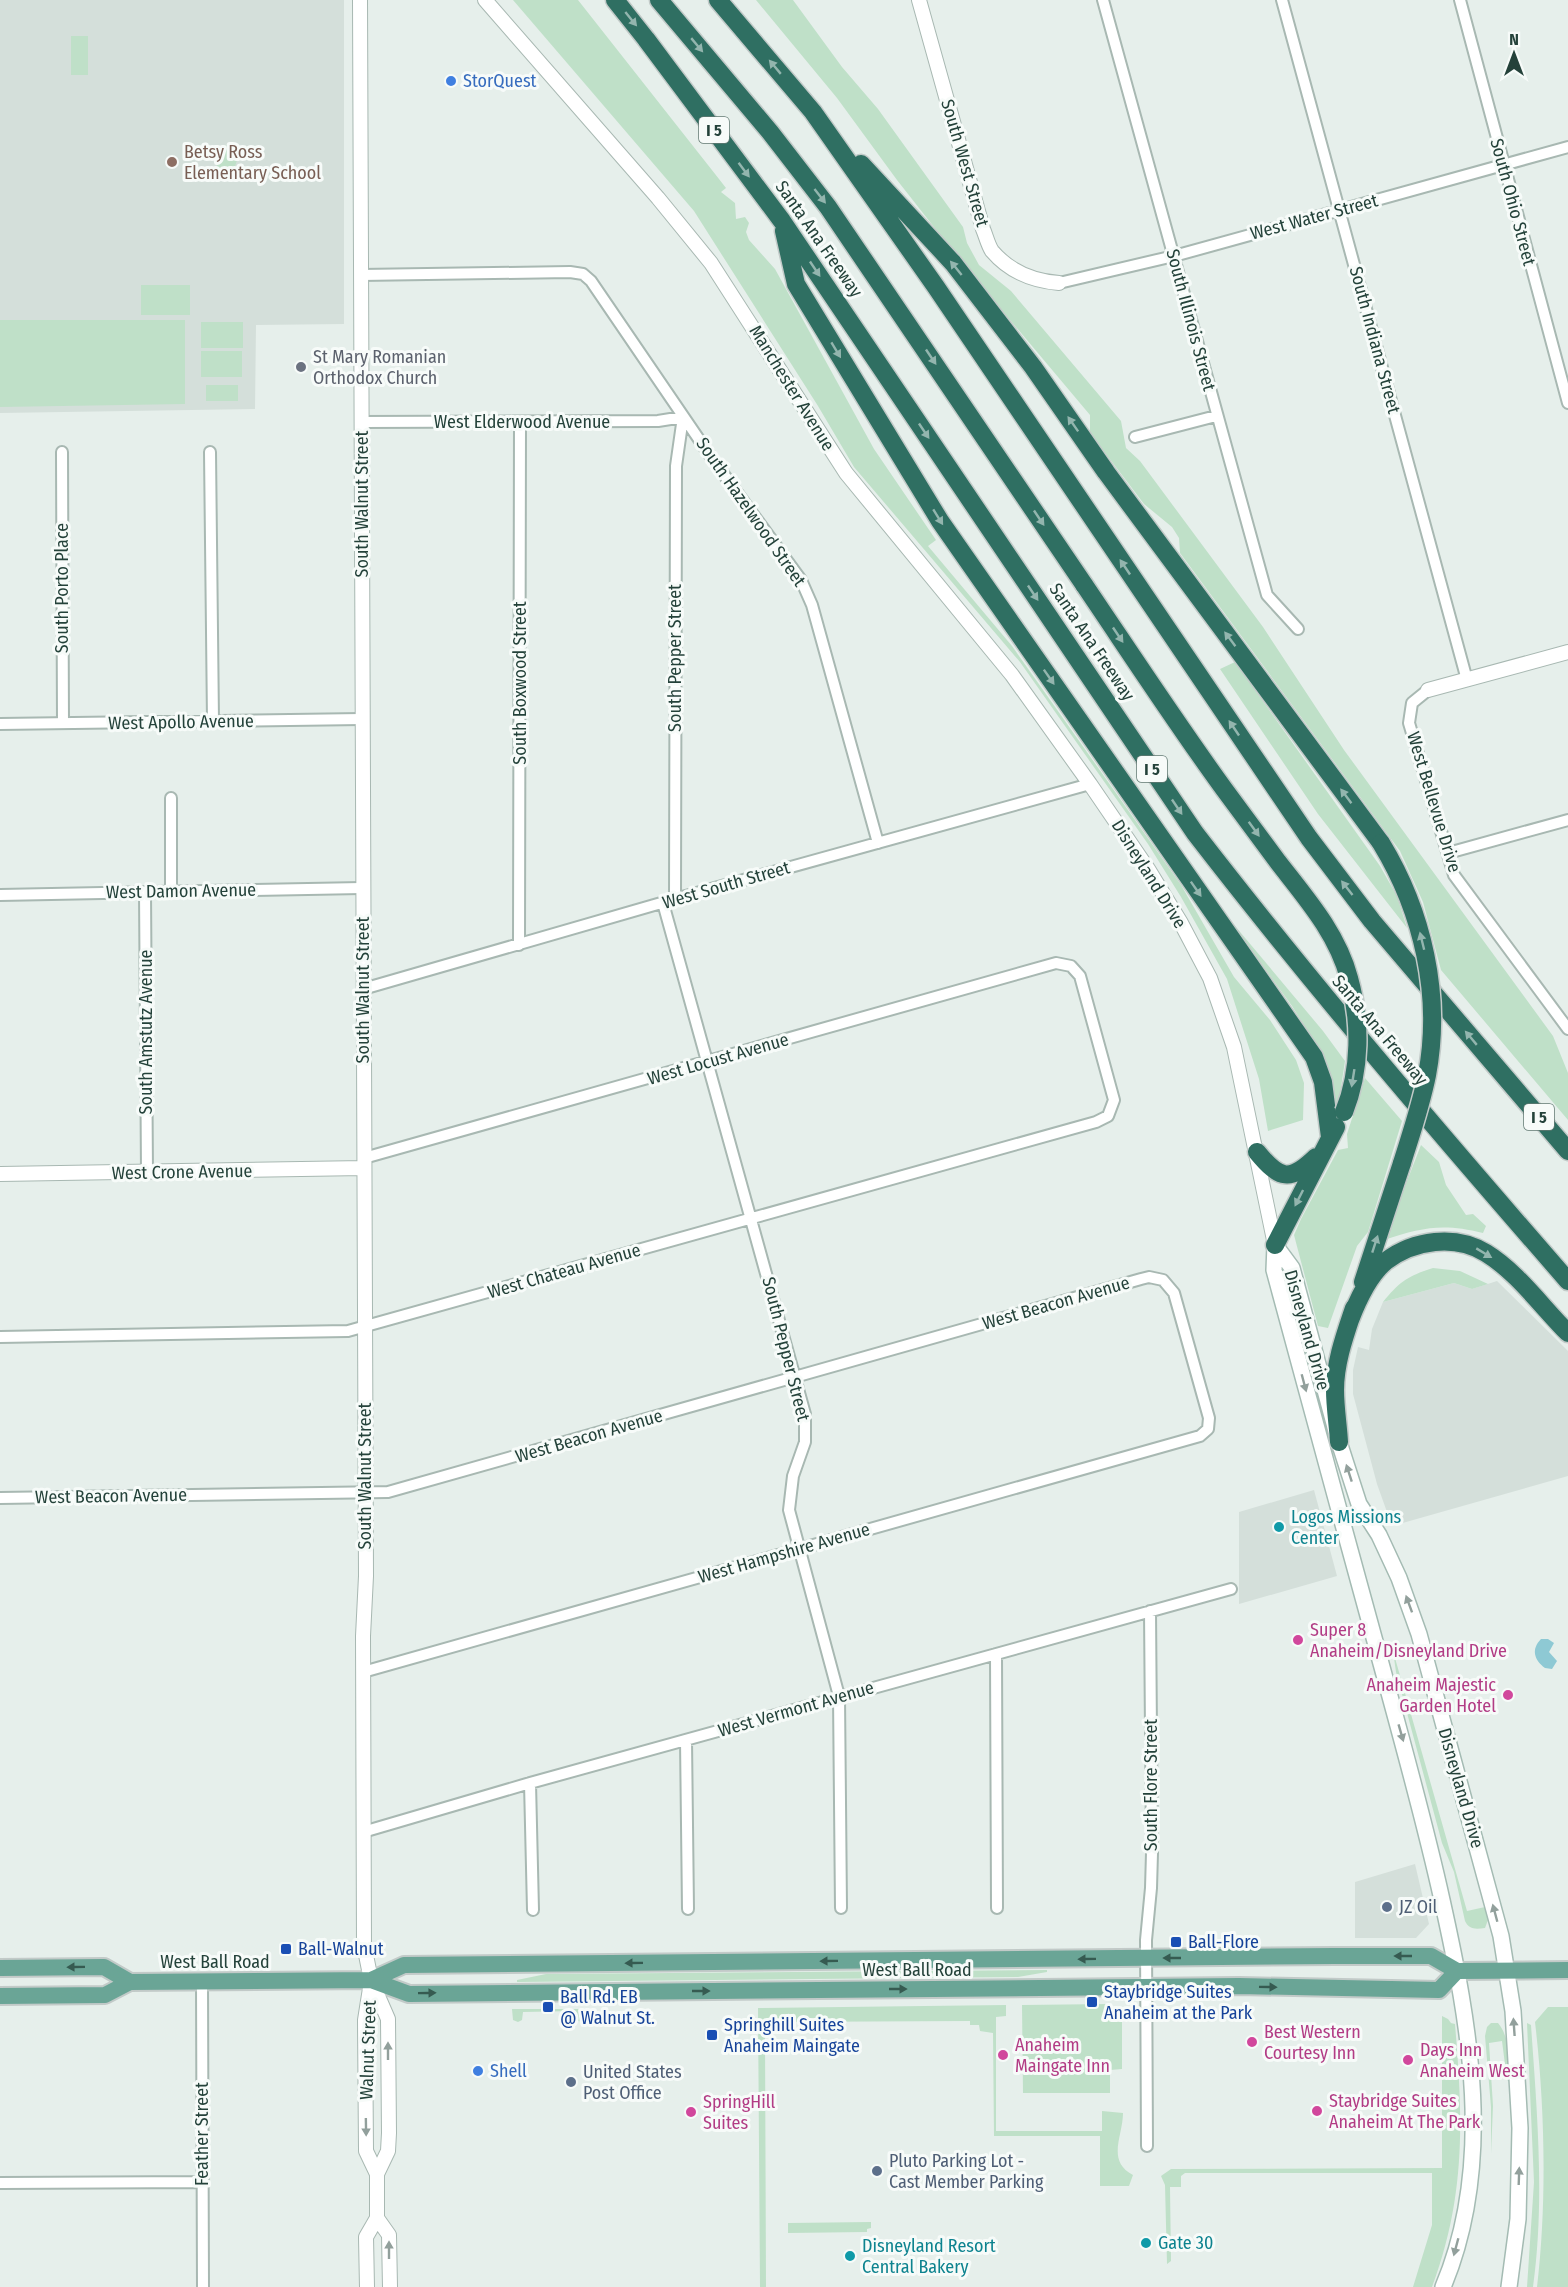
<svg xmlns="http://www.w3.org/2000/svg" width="1568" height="2287" viewBox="0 0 1568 2287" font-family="'Fira Sans Condensed',sans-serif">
<rect width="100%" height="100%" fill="#e6efeb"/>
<path fill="#d4dfda" d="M 0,0 L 344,0 L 344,324 L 256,325 L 255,409 L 0,413 Z
M 1497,1281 L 1568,1351 L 1568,1476 L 1392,1526 L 1377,1484 L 1353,1394 L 1353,1370 L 1358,1347 L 1369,1350 L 1372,1329 L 1383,1302 L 1454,1283 L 1472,1289 Z
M 1314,1490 L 1337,1576 L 1239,1604 L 1239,1512 Z
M 1415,1864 L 1429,1924 L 1416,1938 L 1355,1938 L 1355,1882 Z"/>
<path fill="#bfe0c8" d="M 513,0 L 578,0 L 719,179 L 726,188 L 721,192 L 735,203 L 736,219 L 745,217 L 749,223 L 746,232 L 749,240 L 775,269 L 874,449 L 936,540 L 928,546 L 1012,646 L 1181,885 L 1234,977 L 1270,1020 L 1296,1060 L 1304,1083 L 1303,1120 L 1268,1131 L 1259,1079 L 1227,979 L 1181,897 L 1148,844 L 1020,662 L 854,467 L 818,406 L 694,211 Z
M 756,0 L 793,0 L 842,67 L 878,109 L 963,227 L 967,243 L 979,265 L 1011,291 L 1121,421 L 1126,448 L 1140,461 L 1263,627 L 1344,750 L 1553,1036 L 1568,1073 L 1568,1120 L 1441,970 L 1423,902 L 1400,851 L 1180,553 L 1179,538 L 1172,527 L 1144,504 L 1090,433 L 1090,415 L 963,264 L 897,180 L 837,98 Z
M 71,36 L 88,36 L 88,75 L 71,75 Z
M 225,145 L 232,147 L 237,160 L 233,173 L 226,178 C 215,172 215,161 219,150 Z
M 141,285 L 190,285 L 190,315 L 141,315 Z
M 0,320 L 185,320 L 185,404 L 0,407 Z
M 201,322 L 243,322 L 243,348 L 201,348 Z
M 201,351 L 242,351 L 242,377 L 201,377 Z
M 206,385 L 238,385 L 238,401 L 206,401 Z
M 1235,662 L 1380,866 L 1397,896 L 1407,928 L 1318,814 L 1220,669 Z
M 1225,914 L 1323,1031 L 1345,1061 L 1338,1107 L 1332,1106 L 1319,1049 L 1292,1006 Z
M 1365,1078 L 1402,1121 L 1368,1232 L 1357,1246 L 1328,1328 L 1318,1326 L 1294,1235 L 1301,1219 L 1338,1150 L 1348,1148 L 1347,1134 Z
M 1421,1145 L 1439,1162 L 1446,1185 L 1466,1215 L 1473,1214 L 1486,1226 L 1483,1233 C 1444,1223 1422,1227 1384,1240 Z
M 1433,1268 L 1460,1271 L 1488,1284 L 1472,1289 L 1454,1283 L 1383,1302 C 1400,1281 1408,1276 1433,1268 Z
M 1393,1651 L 1467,1911 L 1485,1907 L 1488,1920 L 1485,1928 C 1476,1929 1469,1930 1465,1921 L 1454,1872 L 1442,1843 L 1396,1672 Z
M 1047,1970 L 1047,1972 L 1018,1977 L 517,1982 L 517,1980 L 546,1974 Z
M 1110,2004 L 1122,2018 L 1122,2069 L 1110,2070 L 1110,2093 L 1023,2093 L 1022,2005 Z
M 1006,2005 L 1006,2016 L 996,2017 L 996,2131 L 1102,2131 L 1102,2111 L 1123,2113 C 1123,2136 1106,2161 1133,2175 L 1129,2186 L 1100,2186 L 1100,2136 L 994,2136 L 993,2033 L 980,2031 L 979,2025 L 970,2025 L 970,2021 L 771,2022 L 775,2033 L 765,2034 L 766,2287 L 760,2287 L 758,2008 Z
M 1548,2007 L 1568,2007 L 1568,2287 L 1537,2287 C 1547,2203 1545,2107 1535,2022 Z
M 512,2009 L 586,2009 L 586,2018 L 583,2022 L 578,2021 L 575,2018 L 575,2011 L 523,2012 L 522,2020 L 518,2022 L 513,2020 Z
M 1442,2016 L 1448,2019 L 1451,2023 L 1455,2024 C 1463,2120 1466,2195 1432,2287 L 1413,2287 L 1432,2225 L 1432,2173 L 1185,2173 L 1181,2176 L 1181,2187 L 1170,2187 L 1171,2261 L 1167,2264 L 1165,2185 L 1161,2176 L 1171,2169 L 1442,2168 Z
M 1491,2023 L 1498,2023 C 1511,2039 1509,2062 1511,2082 L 1507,2080 L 1502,2041 L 1489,2043 L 1493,2106 L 1491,2154 L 1491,2107 L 1485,2036 L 1487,2027 Z
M 1527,2023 L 1531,2025 C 1537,2112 1545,2200 1533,2287 L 1527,2287 L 1534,2182 Z
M 871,2222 L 871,2228 L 867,2229 L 867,2232 L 788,2233 L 788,2223 Z"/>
<path fill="#8ec9d4" d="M 1541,1639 L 1548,1639 L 1554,1643 L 1549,1652 L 1557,1661 L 1552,1669 L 1545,1668 C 1534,1660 1531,1649 1541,1639 Z"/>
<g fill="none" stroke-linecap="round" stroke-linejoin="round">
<defs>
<path id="minor" d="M 1103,0 L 1267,595 L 1298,629
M 1282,0 L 1467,680
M 1460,0 L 1568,403
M 361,275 L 570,272 L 583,274 L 591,281 L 711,457 L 801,580 L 812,605 L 878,843
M 1059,283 L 1174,256 L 1568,147
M 361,422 L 658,421 L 683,417 L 676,466 L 675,899
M 1135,437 L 1216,416
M 62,452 L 63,723
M 210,452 L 213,721
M 1428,690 L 1412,703 L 1409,723 L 1454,875 L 1568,1029
M 0,724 L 362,719
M 171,798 L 171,891
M 1448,853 L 1568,820
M 145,892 L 147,1172
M 0,895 L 362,888
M 663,903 L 805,1414 L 805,1442 L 793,1476 L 789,1510 L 839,1696 L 841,1908
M 519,945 L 520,422
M 363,989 L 675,899 L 1090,784
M 0,1337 L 348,1331 L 1096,1122 L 1108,1116 L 1114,1100 L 1080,976 L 1071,966 L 1056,963 L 364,1158
M 0,1498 L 388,1492 L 1141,1279 L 1149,1277 L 1163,1280 L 1174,1293 L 1209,1418 L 1208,1429 L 1200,1436 L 363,1672
M 996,1654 L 997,1908
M 686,1740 L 688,1909
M 530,1783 L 533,1910
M 363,1832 L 530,1783 L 1231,1589
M 202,1981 L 203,2287
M 1147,2146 L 1146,1940 L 1151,1888 L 1152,1853 L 1150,1611
M 0,2183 L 202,2182"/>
<path id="tertiary" d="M 360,0 L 366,1576 L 363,1636 L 364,1945 L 371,1980 L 388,2019 L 389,2133 L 388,2151 L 377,2174 L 377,2218 L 366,2237 L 367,2287
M 485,0 L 658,198 L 711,263 L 846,473 L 1012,675 L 1090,784 L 1148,869 L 1181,923 L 1210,978 L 1234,1047 L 1275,1245
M 919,0 L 983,229 C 986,236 988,245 992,251 C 1009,271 1033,281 1059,283
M 1428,690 L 1568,652
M 0,1174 L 364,1168
M 371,1982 L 365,2020 L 366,2151 L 377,2174
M 377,2218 L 389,2235 L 390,2287"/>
<path id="secondary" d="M 1275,1245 L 1292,1268 L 1339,1442 L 1359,1504 L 1379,1535 L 1399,1578 L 1419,1634 L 1501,1936 L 1513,2011 L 1520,2128 L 1518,2219 L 1509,2287
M 1275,1245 L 1274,1270 C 1307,1395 1342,1520 1376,1645 C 1399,1730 1423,1814 1442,1900 C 1470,2026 1495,2163 1443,2287"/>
<path id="primary" d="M 0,1968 L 104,1967 L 130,1982
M 371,1980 L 404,1965 L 1334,1956 L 1431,1956 L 1457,1971 L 1568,1970
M 0,1996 L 105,1995 L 130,1982 L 371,1980 L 409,1994 L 1239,1986 L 1439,1990 L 1457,1971"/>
<path id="motorway" d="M 615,0 L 646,39 L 782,221 L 1195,833 C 1314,987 1440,1134 1568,1281
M 659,0 L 770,132 L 828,207 L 1085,586
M 718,0 L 813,112 L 936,287 L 1309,838 L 1372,921 L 1568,1151
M 861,164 L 953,263 L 1033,367 L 1106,472 L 1381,843
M 784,231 L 796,284 L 940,521 L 1314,1057 L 1323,1082 L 1330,1137
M 1257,1152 C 1280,1180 1290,1182 1316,1157
M 1275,1245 L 1336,1127
M 1363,1282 L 1402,1163
M 1350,1320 C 1358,1299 1369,1275 1386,1261 C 1414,1240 1455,1234 1486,1253 C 1517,1272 1542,1307 1568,1333
M 1339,1442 C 1338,1425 1335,1407 1335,1390 C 1335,1362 1345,1335 1354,1308"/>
</defs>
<use href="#minor" stroke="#a8b8b2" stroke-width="14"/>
<use href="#tertiary" stroke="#a8b8b2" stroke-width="16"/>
<use href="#secondary" stroke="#a4bbb3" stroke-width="18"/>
<use href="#primary" stroke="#c2cac8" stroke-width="20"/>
<use href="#motorway" stroke="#c2cac8" stroke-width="21"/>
<use href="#minor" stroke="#fff" stroke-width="10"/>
<use href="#tertiary" stroke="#fff" stroke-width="14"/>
<use href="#secondary" stroke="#fff" stroke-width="15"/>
<use href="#primary" stroke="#6aa596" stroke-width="16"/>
<use href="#motorway" stroke="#2f6f62" stroke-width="18"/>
<defs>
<path id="motorway-bridge" d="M 1085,586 C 1131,654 1176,723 1224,789 C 1242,813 1260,838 1278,862 C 1306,898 1337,933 1349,978 C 1361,1021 1361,1070 1344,1112
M 1381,843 C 1423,912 1442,996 1427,1075 C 1421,1105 1411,1134 1402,1163"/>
</defs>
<use href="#motorway-bridge" stroke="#c2cac8" stroke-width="21" stroke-linecap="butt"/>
<use href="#motorway-bridge" stroke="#2f6f62" stroke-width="18"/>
</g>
<defs><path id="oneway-solid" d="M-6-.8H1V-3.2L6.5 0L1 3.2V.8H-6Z" transform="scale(1.5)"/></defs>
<g fill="#93b5ae">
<use href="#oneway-solid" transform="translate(631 19) rotate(51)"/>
<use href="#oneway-solid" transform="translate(697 45) rotate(50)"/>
<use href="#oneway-solid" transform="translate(775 67) rotate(-130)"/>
<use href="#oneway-solid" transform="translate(744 170) rotate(53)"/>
<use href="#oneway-solid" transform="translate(820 196) rotate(52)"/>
<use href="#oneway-solid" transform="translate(956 268) rotate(-129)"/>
<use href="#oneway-solid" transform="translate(815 269) rotate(56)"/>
<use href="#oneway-solid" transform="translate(836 350) rotate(59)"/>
<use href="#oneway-solid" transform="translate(931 357) rotate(56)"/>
<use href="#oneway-solid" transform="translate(1073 424) rotate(-125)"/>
<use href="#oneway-solid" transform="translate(924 431) rotate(56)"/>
<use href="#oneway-solid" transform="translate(938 517) rotate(58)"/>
<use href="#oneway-solid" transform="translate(1039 518) rotate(56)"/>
<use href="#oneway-solid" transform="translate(1125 567) rotate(-124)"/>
<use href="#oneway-solid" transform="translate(1033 593) rotate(56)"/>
<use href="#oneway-solid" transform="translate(1118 635) rotate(56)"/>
<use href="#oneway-solid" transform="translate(1230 639) rotate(-127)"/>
<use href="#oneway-solid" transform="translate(1049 677) rotate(55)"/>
<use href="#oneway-solid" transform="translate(1234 728) rotate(-124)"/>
<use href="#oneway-solid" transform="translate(1346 796) rotate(-127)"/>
<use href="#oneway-solid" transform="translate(1177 807) rotate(56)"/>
<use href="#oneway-solid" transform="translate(1254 829) rotate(54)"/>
<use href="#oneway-solid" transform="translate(1347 888) rotate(-128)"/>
<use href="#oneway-solid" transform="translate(1196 889) rotate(55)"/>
<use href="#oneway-solid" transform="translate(1422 941) rotate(-104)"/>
<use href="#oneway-solid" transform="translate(1471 1038) rotate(-130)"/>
<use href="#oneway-solid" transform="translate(1353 1078) rotate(99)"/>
<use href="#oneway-solid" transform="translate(1299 1198) rotate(117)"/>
<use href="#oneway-solid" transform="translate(1375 1244) rotate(-72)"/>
<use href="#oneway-solid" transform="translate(1484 1253) rotate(31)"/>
</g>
<g fill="#92a09c">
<use href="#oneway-solid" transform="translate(1304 1383) rotate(75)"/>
<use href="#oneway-solid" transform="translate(1349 1473) rotate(-108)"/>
<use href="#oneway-solid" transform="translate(1409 1604) rotate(-110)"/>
<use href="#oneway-solid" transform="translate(1401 1733) rotate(74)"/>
<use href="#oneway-solid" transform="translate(1495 1913) rotate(-105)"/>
<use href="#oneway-solid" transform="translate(1514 2027) rotate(-94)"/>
<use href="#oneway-solid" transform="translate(388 2051) rotate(-90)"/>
<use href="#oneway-solid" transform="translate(366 2127) rotate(89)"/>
<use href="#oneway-solid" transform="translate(1519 2176) rotate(-88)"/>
<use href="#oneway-solid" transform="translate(1456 2247) rotate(105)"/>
<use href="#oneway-solid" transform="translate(389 2250) rotate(-90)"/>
</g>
<g fill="#365b51">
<use href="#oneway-solid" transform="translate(1403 1956) rotate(180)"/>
<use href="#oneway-solid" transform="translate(1172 1958) rotate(180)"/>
<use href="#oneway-solid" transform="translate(1087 1959) rotate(179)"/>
<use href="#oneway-solid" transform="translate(829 1961) rotate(179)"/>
<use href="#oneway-solid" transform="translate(634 1963) rotate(179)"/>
<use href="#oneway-solid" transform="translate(76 1967) rotate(179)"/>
<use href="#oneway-solid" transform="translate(1268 1987) rotate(1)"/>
<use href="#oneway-solid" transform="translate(898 1989)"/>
<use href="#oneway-solid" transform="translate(701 1991)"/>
<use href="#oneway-solid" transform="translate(427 1993) rotate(-1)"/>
</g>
<g fill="#3f7fe0" stroke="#f7fbf9" stroke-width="2">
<circle cx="451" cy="81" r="6"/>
<circle cx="478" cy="2071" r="6"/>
</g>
<circle fill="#8d6e63" stroke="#f7fbf9" stroke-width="2" cx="172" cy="162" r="6"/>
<circle fill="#6b7280" stroke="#f7fbf9" stroke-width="2" cx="301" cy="367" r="6"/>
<g fill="#0f9aa8" stroke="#f7fbf9" stroke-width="2">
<circle cx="1279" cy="1527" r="6"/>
<circle cx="1146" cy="2243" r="6"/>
<circle cx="850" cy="2256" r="6"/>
</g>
<g fill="#d1479c" stroke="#f7fbf9" stroke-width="2">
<circle cx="1298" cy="1640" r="6"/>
<circle cx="1508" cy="1695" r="6"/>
<circle cx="1252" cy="2042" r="6"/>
<circle cx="1003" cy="2055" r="6"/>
<circle cx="1408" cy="2060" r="6"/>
<circle cx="1317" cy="2111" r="6"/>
<circle cx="691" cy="2112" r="6"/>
</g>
<g fill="#5c6f8a" stroke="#f7fbf9" stroke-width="2">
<circle cx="1387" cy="1907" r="6"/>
<circle cx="571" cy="2082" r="6"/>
<circle cx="877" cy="2171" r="6"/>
</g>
<g fill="#1a4fb4" stroke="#f7fbf9" stroke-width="2">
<rect x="1170" y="1936" width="12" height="12" rx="3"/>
<rect x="280" y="1943" width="12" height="12" rx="3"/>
<rect x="1086" y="1996" width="12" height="12" rx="3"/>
<rect x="542" y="2001" width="12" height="12" rx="3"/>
<rect x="706" y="2029" width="12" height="12" rx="3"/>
</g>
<g text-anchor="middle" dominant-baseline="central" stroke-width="6" stroke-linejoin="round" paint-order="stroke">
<g fill="#f7fbf9" stroke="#637a73" stroke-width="1.5">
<rect x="699" y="117" width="30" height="26" rx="4.5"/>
<rect x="1137" y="756" width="30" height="26" rx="4.5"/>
<rect x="1524" y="1104" width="30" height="26" rx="4.5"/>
</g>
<g font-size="16" font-weight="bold" fill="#24423a">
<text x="714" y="130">I 5</text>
<text x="1152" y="769">I 5</text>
<text x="1539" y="1117">I 5</text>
</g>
<g font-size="18" fill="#366cbe" stroke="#f7fbf9" text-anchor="start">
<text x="463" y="81">StorQuest</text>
<text x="490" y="2071">Shell</text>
</g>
<g font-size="18" fill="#785e54" stroke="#f7fbf9" text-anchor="start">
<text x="184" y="152">Betsy Ross<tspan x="184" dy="21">Elementary School</tspan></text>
</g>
<g font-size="18" fill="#24423a" stroke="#f7fbf9">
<text transform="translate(965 163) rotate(74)">South West Street</text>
<text transform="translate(1513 202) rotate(75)">South Ohio Street</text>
<text transform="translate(1314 217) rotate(-15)">West Water Street</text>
<text transform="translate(819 239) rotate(55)">Santa Ana Freeway</text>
<text transform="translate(1191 320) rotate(75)">South Illinois Street</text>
<text transform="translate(1375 340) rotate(75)">South Indiana Street</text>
<text transform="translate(792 388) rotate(58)">Manchester Avenue</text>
<text x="522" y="422">West Elderwood Avenue</text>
<text transform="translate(362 504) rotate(-90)">South Walnut Street</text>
<text transform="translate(751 512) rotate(55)">South Hazelwood Street</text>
<text transform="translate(62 588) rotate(-90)">South Porto Place</text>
<text transform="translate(1092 642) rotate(56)">Santa Ana Freeway</text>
<text transform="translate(675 658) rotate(-90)">South Pepper Street</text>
<text transform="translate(520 683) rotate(-90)">South Boxwood Street</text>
<text transform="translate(181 722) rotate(-1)">West Apollo Avenue</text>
<text transform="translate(1434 802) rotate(73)">West Bellevue Drive</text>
<text transform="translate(1149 874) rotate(58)">Disneyland Drive</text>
<text transform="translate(726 885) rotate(-16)">West South Street</text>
<text transform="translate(181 891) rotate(-1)">West Damon Avenue</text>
<text transform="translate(363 990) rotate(-90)">South Walnut Street</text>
<text transform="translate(1380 1030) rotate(50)">Santa Ana Freeway</text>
<text transform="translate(146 1032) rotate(-90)">South Amstutz Avenue</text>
<text transform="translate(718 1059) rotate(-16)">West Locust Avenue</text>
<text transform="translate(182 1172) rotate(-1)">West Crone Avenue</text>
<text transform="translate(564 1271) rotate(-16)">West Chateau Avenue</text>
<text transform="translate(1056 1303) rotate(-16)">West Beacon Avenue</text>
<text transform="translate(1307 1330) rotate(74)">Disneyland Drive</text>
<text transform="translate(786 1349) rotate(76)">South Pepper Street</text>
<text transform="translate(589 1436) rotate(-16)">West Beacon Avenue</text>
<text transform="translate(365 1476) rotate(-90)">South Walnut Street</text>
<text transform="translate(111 1496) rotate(-1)">West Beacon Avenue</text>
<text transform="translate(784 1553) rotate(-16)">West Hampshire Avenue</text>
<text transform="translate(796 1709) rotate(-16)">West Vermont Avenue</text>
<text transform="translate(1151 1785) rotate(-90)">South Flore Street</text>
<text transform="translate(1461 1788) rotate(74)">Disneyland Drive</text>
<text x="215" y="1962">West Ball Road</text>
<text x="917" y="1970">West Ball Road</text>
<text transform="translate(368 2050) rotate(-88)">Walnut Street</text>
<text transform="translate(202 2134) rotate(-90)">Feather Street</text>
</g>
<g font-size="18" fill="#5b616d" stroke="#f7fbf9" text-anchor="start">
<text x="313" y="357">St Mary Romanian<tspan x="313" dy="21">Orthodox Church</tspan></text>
</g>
<g font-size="18" fill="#0d838f" stroke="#f7fbf9" text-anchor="start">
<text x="1291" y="1517">Logos Missions<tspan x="1291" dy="21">Center</tspan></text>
<text x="1158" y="2243">Gate 30</text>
<text x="862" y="2246">Disneyland Resort<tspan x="862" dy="21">Central Bakery</tspan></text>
</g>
<g font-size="18" fill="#b23c85" stroke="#f7fbf9" text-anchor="start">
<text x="1310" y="1630">Super 8<tspan x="1310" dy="21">Anaheim/Disneyland Drive</tspan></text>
<text x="1496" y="1685" text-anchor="end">Anaheim Majestic<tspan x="1496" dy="21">Garden Hotel</tspan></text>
<text x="1264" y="2032">Best Western<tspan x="1264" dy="21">Courtesy Inn</tspan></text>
<text x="1015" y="2045">Anaheim<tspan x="1015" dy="21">Maingate Inn</tspan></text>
<text x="1420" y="2050">Days Inn<tspan x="1420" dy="21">Anaheim West</tspan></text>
<text x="1329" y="2101">Staybridge Suites<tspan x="1329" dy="21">Anaheim At The Park</tspan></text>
<text x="703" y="2102">SpringHill<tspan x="703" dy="21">Suites</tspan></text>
</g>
<g font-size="18" fill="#4e5e75" stroke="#f7fbf9" text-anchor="start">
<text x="1399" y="1907">JZ Oil</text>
<text x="583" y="2072">United States<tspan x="583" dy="21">Post Office</tspan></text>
<text x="889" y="2161">Pluto Parking Lot -<tspan x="889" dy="21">Cast Member Parking</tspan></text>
</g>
<g font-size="18" fill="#164399" stroke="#f7fbf9" text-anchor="start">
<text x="1188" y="1942">Ball-Flore</text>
<text x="298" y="1949">Ball-Walnut</text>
<text x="1104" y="1992">Staybridge Suites<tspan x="1104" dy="21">Anaheim at the Park</tspan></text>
<text x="560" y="1997">Ball Rd. EB<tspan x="560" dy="21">@ Walnut St.</tspan></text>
<text x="724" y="2025">Springhill Suites<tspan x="724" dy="21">Anaheim Maingate</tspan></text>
</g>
</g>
<g transform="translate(1514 54)" stroke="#f7fbf9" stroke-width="4.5" paint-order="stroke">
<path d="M0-4.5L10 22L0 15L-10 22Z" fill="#24423a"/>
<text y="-9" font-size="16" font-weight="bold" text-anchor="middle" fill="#24423a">N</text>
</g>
</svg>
